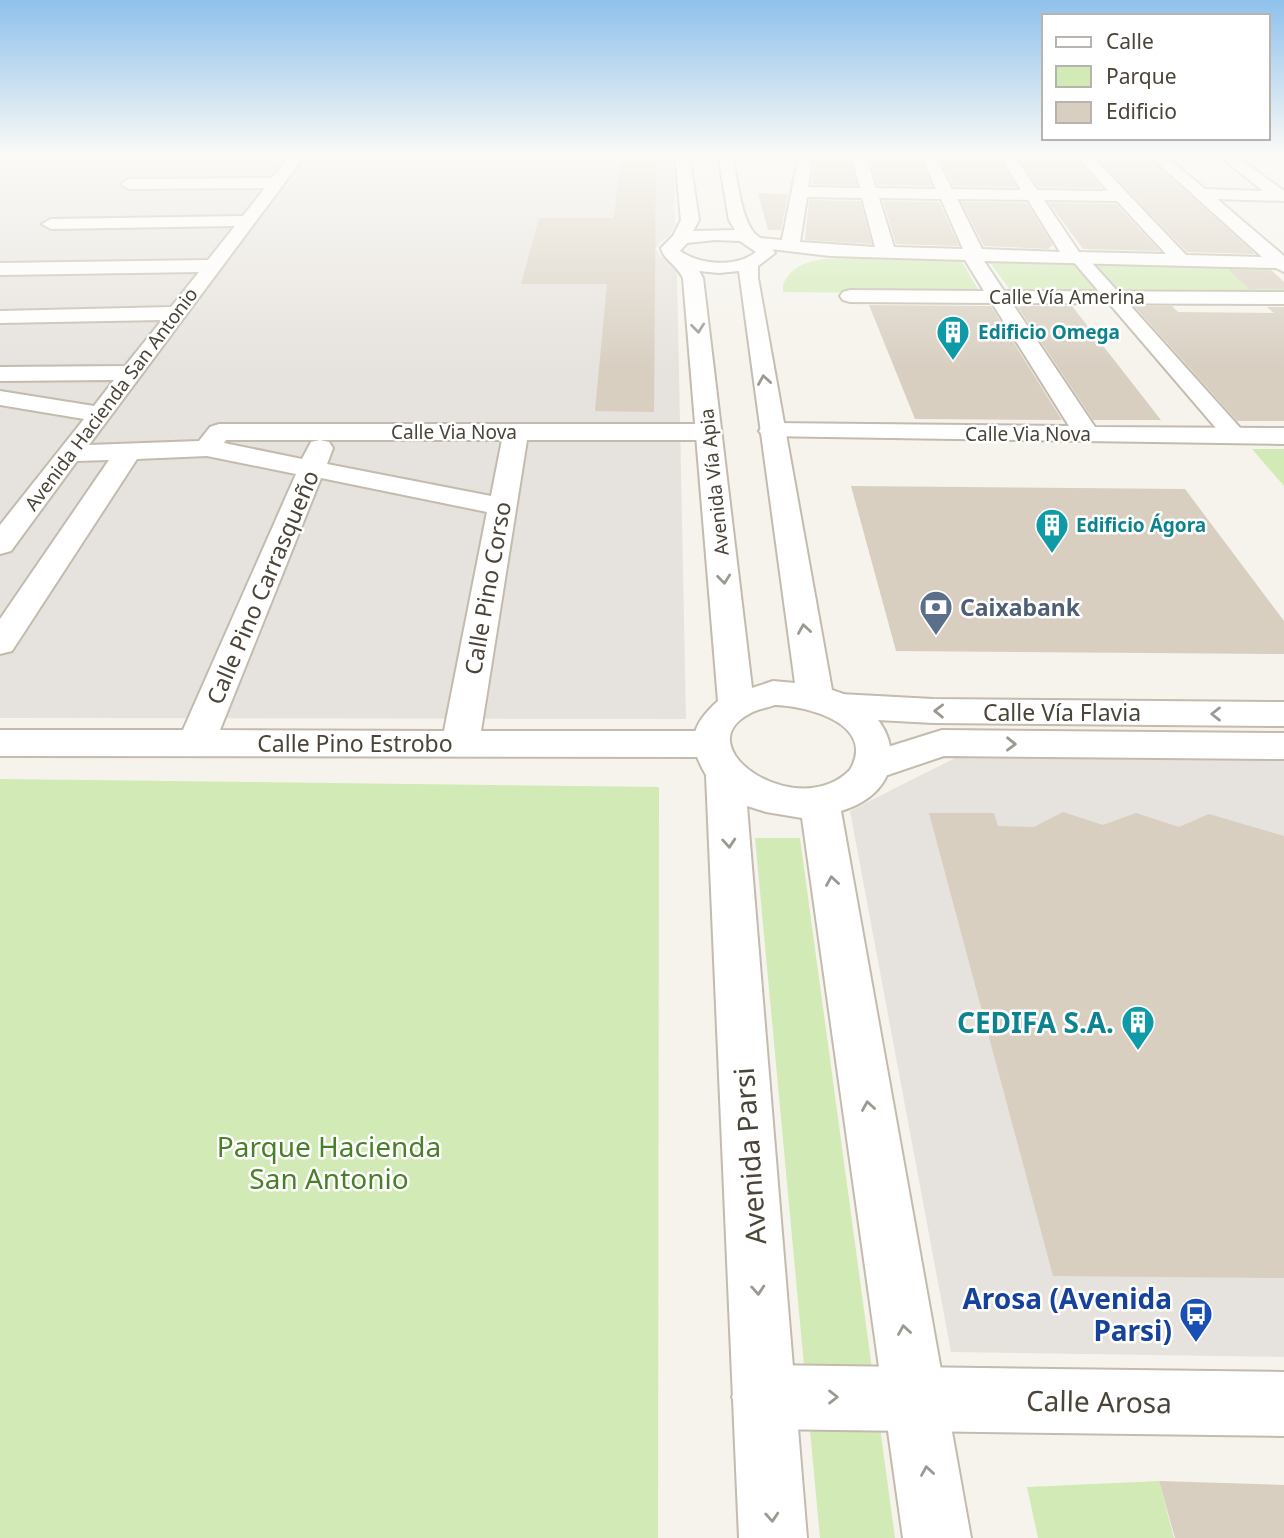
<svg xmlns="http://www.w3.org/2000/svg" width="1284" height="1538" viewBox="0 0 1284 1538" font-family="'Noto Sans',sans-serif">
<rect width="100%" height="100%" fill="#f6f3ec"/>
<path fill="#e6e2dd" d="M 0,154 L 674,155 L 675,225 L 669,236 L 660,242 L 656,248 L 659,255 L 673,265 L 677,274 L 686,719 L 0,718 Z
M 963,754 L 1284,757 L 1284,1357 L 951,1352 L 850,811 Z"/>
<path fill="#d2eab5" d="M 851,258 L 961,260 L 979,291 L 978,294 L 783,292 L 783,284 C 796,257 825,259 851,258 Z
M 989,261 L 1269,268 L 1284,282 L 1284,295 L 1019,294 L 1010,290 Z
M 1252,449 L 1284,449 L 1284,486 Z
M 0,779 L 659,787 L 658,1538 L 0,1538 Z
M 755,838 L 800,838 L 895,1538 L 820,1538 Z
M 1159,1481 L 1174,1538 L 1038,1538 L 1027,1487 Z"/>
<path fill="#d8cfc1" d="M 621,154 L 656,154 L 654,412 L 595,411 L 607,284 L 521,284 L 539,218 L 614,218 Z
M 816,154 L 849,154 L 857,185 L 812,184 Z
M 868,154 L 918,154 L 932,186 L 878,185 Z
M 938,154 L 996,154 L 1016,187 L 954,186 Z
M 1016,154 L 1072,154 L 1102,188 L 1038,187 Z
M 1093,154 L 1145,154 L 1255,254 L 1187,252 Z
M 758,193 L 788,194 L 781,230 L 768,230 Z
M 809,200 L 860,201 L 872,244 L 805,240 Z
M 883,201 L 939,202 L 959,246 L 896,244 Z
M 961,202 L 1027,203 L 1053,245 L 1048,249 L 984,246 Z
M 1049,203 L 1116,204 L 1160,251 L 1083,249 Z
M 1228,269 L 1272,271 L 1284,282 L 1284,289 L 1249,289 Z
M 869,305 L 991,306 L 1062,420 L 915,419 Z
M 1017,306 L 1072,306 L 1161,420 L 1093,420 Z
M 1134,306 L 1172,306 L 1178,312 L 1274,313 L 1267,307 L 1284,307 L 1284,421 L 1237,421 Z
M 851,486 L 1185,489 L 1284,621 L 1284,654 L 896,651 Z
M 1063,812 L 1103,825 L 1136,813 L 1179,827 L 1209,814 L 1284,836 L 1284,1278 L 1053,1276 L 929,813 L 994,813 L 998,826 L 1034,827 Z
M 1159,1481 L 1284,1485 L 1284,1538 L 1175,1538 Z"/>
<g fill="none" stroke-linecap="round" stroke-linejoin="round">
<defs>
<path id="pedestrian" d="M 1078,252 L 1084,254 L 1243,431 L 1246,436 L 1243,441 L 1227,441 L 1072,260 L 1070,257 Z"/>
<path id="minor" d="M 292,154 L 306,154 L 89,445 L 199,441 L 210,427 L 219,424 L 708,424 L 717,427 L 721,432 L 717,437 L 708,440 L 527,440 L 481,731 L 711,731 L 724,735 L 730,744 L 724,753 L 711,757 L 0,756 L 0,730 L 183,730 L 296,474 L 207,456 L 137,459 L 12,651 L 0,654 L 0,619 L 109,460 L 77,461 L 11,551 L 0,554 L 0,525 L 84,419 L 0,405 L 0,391 L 94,406 L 114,380 L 0,381 L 0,367 L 125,366 L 162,320 L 0,323 L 0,311 L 171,307 L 199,272 L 0,275 L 0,263 L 208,260 L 235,226 L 51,229 L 42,224 L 51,219 L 243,216 L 265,188 L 129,189 L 121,184 L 129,179 L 272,178 ZM 226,440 L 502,440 L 491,496 L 327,464 L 333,448 L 329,442 L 320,440 L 311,442 L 302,459 L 224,443 ZM 321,478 L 487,512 L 444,731 L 220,730 Z
M 799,154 L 813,154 L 808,187 L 860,188 L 851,154 L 865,154 L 876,188 L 936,189 L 921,154 L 935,154 L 952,189 L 1021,190 L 999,154 L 1013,154 L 1037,190 L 1108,191 L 1075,154 L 1090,154 L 1186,255 L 1262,257 L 1148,154 L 1163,154 L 1205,189 L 1263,191 L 1217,154 L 1233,154 L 1284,191 L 1284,201 L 1217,199 L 1284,256 L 1284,272 L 1276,268 L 984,261 L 1004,291 L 1284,292 L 1284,304 L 1012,303 L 1095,427 L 1284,428 L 1284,444 L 763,436 L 759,431 L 763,426 L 772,423 L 1069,426 L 992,303 L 850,302 L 843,300 L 840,296 L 843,292 L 850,290 L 984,291 L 965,260 L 830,256 L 753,247 L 750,243 L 759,238 L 782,240 ZM 807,197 L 862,198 L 875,247 L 800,242 ZM 879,198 L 941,199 L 963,249 L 894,247 ZM 957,199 L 1028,200 L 1060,252 L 982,249 ZM 1044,200 L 1117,201 L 1166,254 L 1079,252 Z
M 840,694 L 933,699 L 1284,702 L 1284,726 L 933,723 L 840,718 L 827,714 L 822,706 L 827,698 Z
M 942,730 L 1284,733 L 1284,759 L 944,756 L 873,780 L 859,776 L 854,766 L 859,756 Z
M 764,1365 L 1284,1372 L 1284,1436 L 764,1429 L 742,1419 L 732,1397 L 742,1375 Z"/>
<path id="tertiary" d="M 675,154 L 689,154 L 699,220 L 693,231 L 735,230 L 729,220 L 719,160 L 723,154 L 737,154 L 733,160 C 738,182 740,211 752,230 C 758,239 768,241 775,253 L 758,266 L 758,278 L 832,690 C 900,709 917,788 841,811 L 971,1538 L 903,1538 L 802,818 L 766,812 L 747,806 L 807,1538 L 739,1538 L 706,775 C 687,743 690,726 718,701 L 683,278 C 676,264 663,259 661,248 L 673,236 L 681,220 ZM 715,240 L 740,241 L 756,252 C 736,268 700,265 680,251 L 687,243 ZM 699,271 L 719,273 L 739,271 L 795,683 L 773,681 L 752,688 L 703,278 ZM 775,705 C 808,706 877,724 850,770 C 798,823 685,748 749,714 C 757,709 767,708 775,705 Z"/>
</defs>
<use href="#pedestrian" stroke="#c2bbae" stroke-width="4"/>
<use href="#minor" stroke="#c2bbae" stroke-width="4"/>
<use href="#tertiary" stroke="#c2bbae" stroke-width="4"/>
<use href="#pedestrian" fill="#fff" fill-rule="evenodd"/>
<use href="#minor" fill="#fff" fill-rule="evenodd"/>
<use href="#tertiary" fill="#fff" fill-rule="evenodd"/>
</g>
<defs><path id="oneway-chevron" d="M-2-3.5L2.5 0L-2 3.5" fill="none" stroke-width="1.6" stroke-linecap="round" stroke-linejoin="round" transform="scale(1.75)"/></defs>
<g stroke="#9c9892">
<use href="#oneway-chevron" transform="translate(698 328) rotate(84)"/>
<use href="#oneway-chevron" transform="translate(764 380) rotate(-99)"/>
<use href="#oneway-chevron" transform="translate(724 579) rotate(84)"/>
<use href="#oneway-chevron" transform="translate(804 629) rotate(-99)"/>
<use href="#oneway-chevron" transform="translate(939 711) rotate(-179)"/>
<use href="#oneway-chevron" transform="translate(1216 714) rotate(-180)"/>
<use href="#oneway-chevron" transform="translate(1011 744) rotate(1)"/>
<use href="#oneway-chevron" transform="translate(729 843) rotate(86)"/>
<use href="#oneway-chevron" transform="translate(832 881) rotate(-99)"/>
<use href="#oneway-chevron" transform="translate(868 1106) rotate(-99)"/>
<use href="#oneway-chevron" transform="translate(758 1290) rotate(86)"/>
<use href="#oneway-chevron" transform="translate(904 1330) rotate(-99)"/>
<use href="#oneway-chevron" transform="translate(833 1397)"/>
<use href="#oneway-chevron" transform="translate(927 1471) rotate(-99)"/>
<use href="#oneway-chevron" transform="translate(772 1517) rotate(86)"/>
</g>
<linearGradient id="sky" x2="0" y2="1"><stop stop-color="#8fc1ec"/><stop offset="0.42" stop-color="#fbfaf6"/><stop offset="1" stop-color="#fbfaf6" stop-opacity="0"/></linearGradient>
<rect width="1284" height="369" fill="url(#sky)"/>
<defs>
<symbol id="building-pin" viewBox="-11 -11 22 30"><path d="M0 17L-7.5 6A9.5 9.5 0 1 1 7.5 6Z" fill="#0f9aa8" stroke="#fff"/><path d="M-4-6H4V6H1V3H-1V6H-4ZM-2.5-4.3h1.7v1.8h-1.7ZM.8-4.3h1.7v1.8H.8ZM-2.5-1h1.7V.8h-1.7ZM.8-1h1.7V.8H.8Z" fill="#fff"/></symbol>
<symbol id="bank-pin" viewBox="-11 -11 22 30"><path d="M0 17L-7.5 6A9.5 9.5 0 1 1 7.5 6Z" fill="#5c6f8a" stroke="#fff"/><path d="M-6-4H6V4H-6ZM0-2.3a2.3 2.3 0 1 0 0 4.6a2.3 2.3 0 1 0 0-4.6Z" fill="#fff"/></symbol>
<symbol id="bus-pin" viewBox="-11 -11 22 30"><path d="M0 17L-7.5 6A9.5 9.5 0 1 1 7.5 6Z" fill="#1a4fb4" stroke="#fff"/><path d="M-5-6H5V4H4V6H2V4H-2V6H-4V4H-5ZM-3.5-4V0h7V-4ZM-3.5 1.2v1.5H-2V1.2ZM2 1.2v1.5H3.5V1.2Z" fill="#fff"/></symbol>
</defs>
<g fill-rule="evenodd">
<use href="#building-pin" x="934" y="313" width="38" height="52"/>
<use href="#building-pin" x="1033" y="506" width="38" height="52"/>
<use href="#bank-pin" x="917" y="588" width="38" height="52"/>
<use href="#building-pin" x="1119" y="1003" width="38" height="52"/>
<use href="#bus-pin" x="1177" y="1295" width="38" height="52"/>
</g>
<g text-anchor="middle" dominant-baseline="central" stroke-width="5" stroke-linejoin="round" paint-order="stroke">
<g font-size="19" fill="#4b4439" stroke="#fff">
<text x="1067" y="297">Calle Vía Amerina</text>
<text transform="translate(111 399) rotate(-53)">Avenida Hacienda San Antonio</text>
<text x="454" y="432">Calle Via Nova</text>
<text x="1028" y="434">Calle Via Nova</text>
<text transform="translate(714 482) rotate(-96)">Avenida Vía Apia</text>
</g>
<g font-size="19" font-weight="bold" fill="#0d838f" stroke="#fff" text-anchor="start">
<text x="978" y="332">Edificio Omega</text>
<text x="1076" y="525">Edificio Ágora</text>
</g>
<g font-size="23" fill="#4b4439" stroke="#fff">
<text transform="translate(262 587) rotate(-67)">Calle Pino Carrasqueño</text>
<text transform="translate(487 588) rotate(-80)">Calle Pino Corso</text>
<text x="1062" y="712">Calle Vía Flavia</text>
<text x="355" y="743">Calle Pino Estrobo</text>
</g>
<g font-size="23" font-weight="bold" fill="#4e5e75" stroke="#fff" text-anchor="start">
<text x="960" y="607">Caixabank</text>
</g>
<g font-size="28" font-weight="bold" fill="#0d838f" stroke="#fff" text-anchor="end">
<text x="1114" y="1022">CEDIFA S.A.</text>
</g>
<g font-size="28" fill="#4a7f2a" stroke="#fff">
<text x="329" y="1146">Parque Hacienda<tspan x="329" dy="32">San Antonio</tspan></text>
</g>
<g font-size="28" fill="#4b4439" stroke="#fff">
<text transform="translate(749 1156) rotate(-94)">Avenida Parsi</text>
<text transform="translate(1099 1401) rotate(1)">Calle Arosa</text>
</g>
<g font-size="28" font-weight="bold" fill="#164399" stroke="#fff" text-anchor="end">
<text x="1172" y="1298">Arosa (Avenida<tspan x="1172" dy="32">Parsi)</tspan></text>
</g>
</g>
<rect x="1042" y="14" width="228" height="126" fill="#ffffff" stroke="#b7b4b0" stroke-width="2"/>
<rect x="1056" y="37" width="35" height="10" fill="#ffffff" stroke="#b7b4b0" stroke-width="2"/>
<text x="1106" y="49" font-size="21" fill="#4b4439">Calle</text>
<rect x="1056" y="66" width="35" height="21" fill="#d2eab5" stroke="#b7b4b0" stroke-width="2"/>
<text x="1106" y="84" font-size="21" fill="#4b4439">Parque</text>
<rect x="1056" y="102" width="35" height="21" fill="#d8cfc1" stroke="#b7b4b0" stroke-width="2"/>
<text x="1106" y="119" font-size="21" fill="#4b4439">Edificio</text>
</svg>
